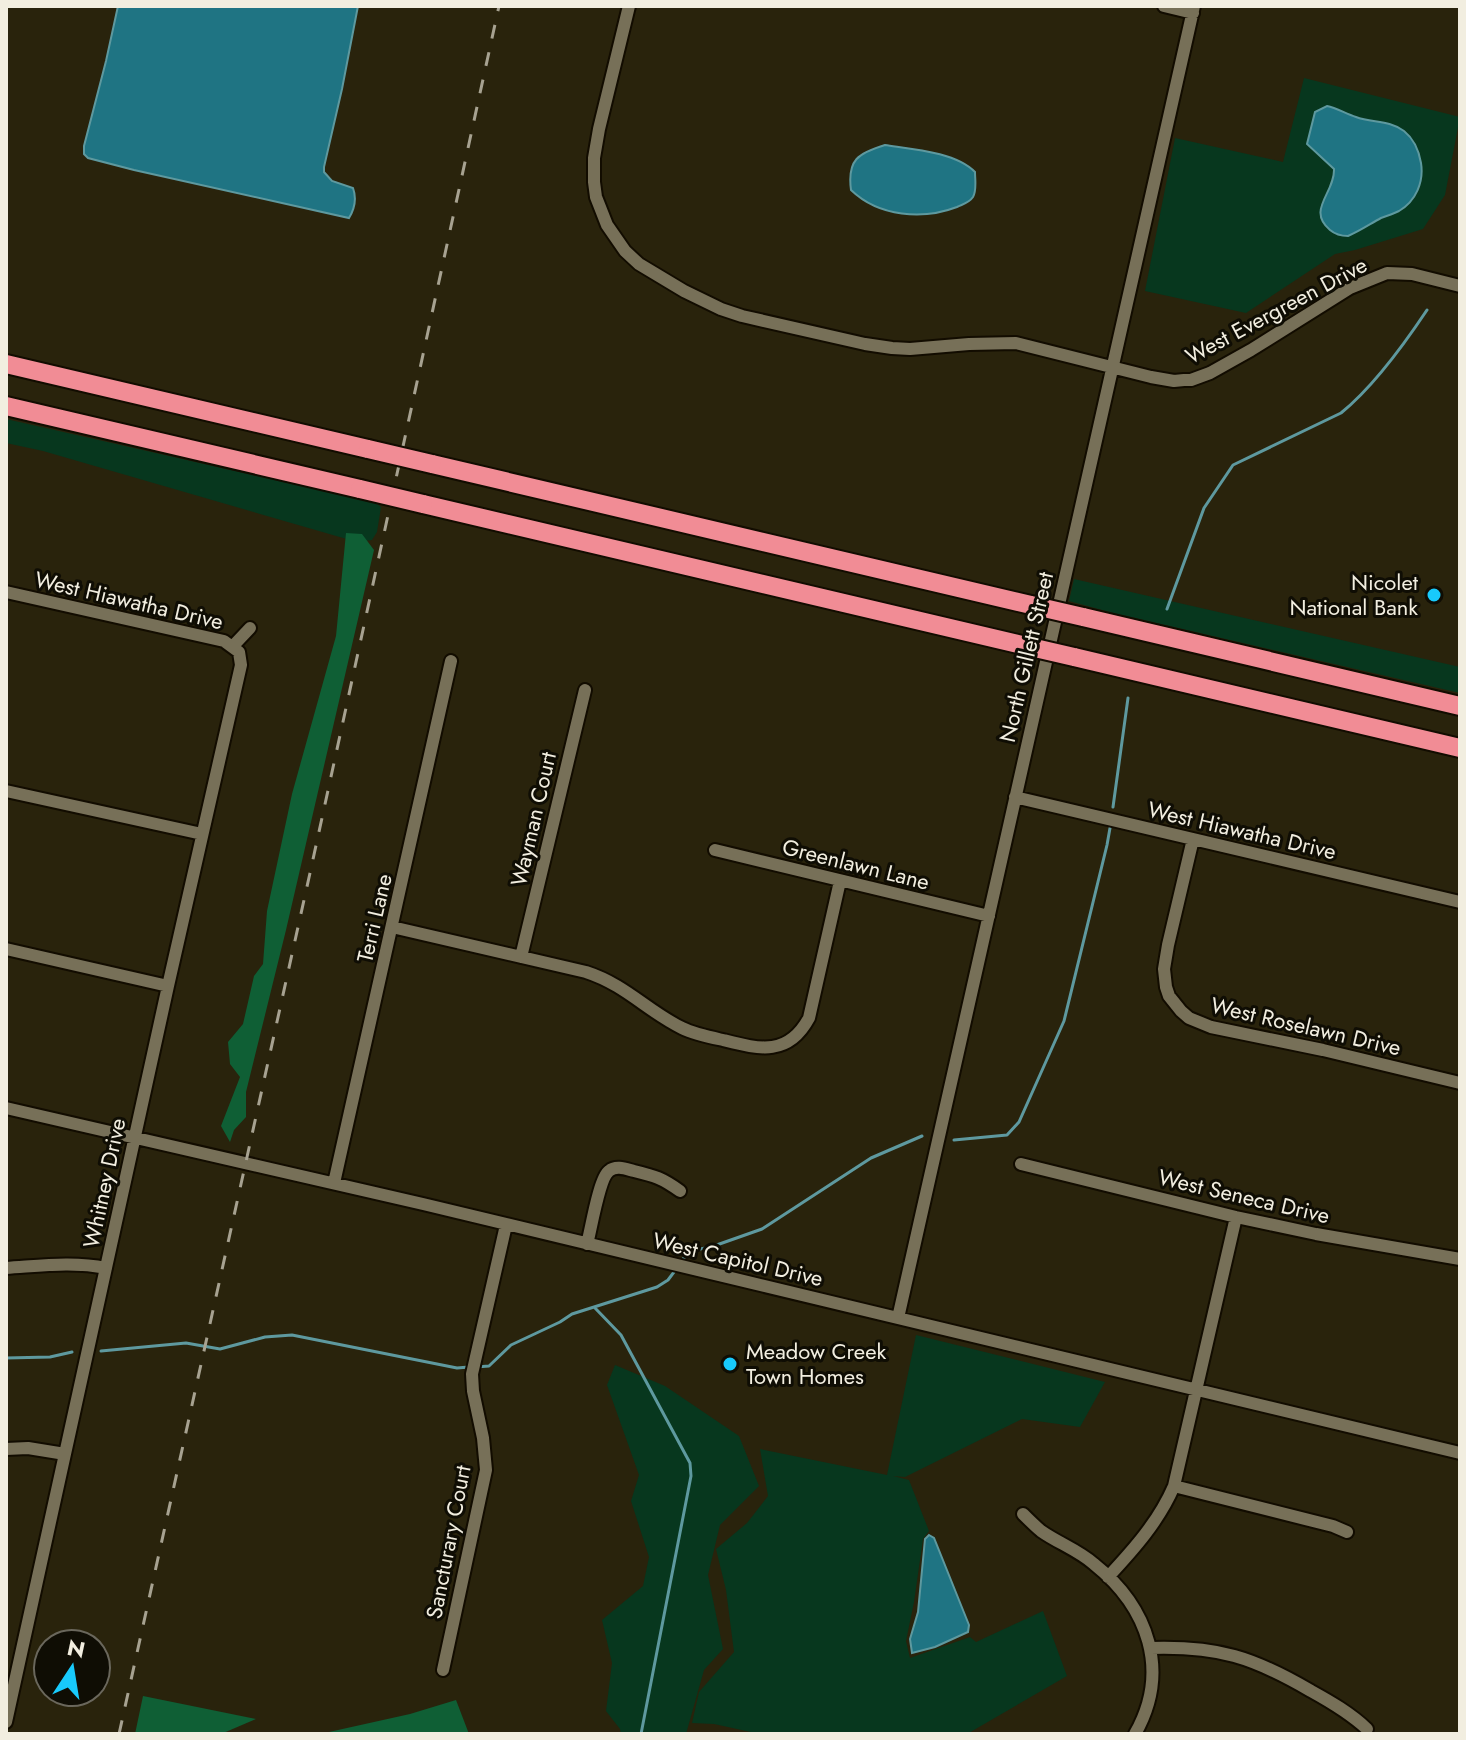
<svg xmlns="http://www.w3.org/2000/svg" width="1466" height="1740" viewBox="0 0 1466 1740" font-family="Jost,sans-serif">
<rect width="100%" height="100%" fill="#29230c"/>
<path fill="#07371e" d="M 1304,78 L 1460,117 L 1445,195 L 1423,229 L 1355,250 L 1335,254 L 1246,313 L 1145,291 L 1175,138 L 1283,162 Z
M 6,419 L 376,503 L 381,507 L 377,532 L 372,540 L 357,542 L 43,451 L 6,443 Z
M 1074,579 L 1460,667 L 1460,693 L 1113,613 L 1069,601 Z
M 916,1335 L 1105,1382 L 1080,1427 L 1022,1419 L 905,1477 L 893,1476 L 909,1480 L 929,1531 L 923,1539 L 914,1602 L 906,1641 L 910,1658 L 970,1637 L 976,1642 L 1043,1611 L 1067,1676 L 967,1734 L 760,1734 L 714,1724 L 692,1723 L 699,1692 L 734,1652 L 726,1590 L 716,1549 L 747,1523 L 768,1496 L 760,1449 L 887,1475 Z
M 615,1365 L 665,1386 L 739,1436 L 759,1486 L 720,1525 L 708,1575 L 723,1649 L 704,1670 L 686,1734 L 621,1734 L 620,1729 L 606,1711 L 612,1663 L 602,1620 L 643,1586 L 649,1557 L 631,1501 L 639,1475 L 607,1385 Z"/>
<path fill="#0f5f35" d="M 346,533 L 362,534 L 374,550 L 286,930 L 246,1092 L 246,1117 L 234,1130 L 230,1142 L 221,1126 L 240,1077 L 230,1064 L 228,1042 L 243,1024 L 254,976 L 263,964 L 267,911 L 292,794 L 336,636 Z
M 143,1696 L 256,1719 L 221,1734 L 135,1734 Z
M 456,1700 L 469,1734 L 320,1734 L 410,1714 Z"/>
<path fill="#1f7483" stroke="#5e999f" stroke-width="2" d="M 118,6 L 358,6 L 342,89 L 324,167 L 324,172 L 332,181 L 353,188 C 357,199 355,208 349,218 L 134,170 L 88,158 L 84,154 L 84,146 L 106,61 Z
M 1327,106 C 1337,108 1346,114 1356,117 C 1372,123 1390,120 1404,131 C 1414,139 1419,151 1421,163 C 1424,182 1416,201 1399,211 C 1393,214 1387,216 1381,218 C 1370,224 1360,231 1348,236 C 1341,236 1336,235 1330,230 C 1306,210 1335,193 1334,169 L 1307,144 L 1315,112 Z
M 885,145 C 912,149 956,152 975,172 C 975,180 977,190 973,197 C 969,203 963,204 957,207 C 923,220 879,217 851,190 C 847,160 858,153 885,145 Z
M 929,1535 L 934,1538 L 969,1625 L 968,1632 L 935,1647 L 912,1653 L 910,1639 L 918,1612 L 925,1539 Z"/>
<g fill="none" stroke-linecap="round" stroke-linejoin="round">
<path stroke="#5e999f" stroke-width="3" d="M 1167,609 L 1204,508 L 1233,465 L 1341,413 C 1372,388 1405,343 1427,310
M 1113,807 L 1128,698
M 954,1140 L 1007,1135 L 1019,1122 L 1064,1021 L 1107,845 L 1110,828
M 681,1262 L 689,1251 L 711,1247 L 762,1229 L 871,1158 L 922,1136
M 595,1308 L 621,1335 L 690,1463 L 691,1476 L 641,1734
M 101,1351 L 186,1343 L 220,1349 L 265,1337 L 292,1335 L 457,1368 L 469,1367
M 6,1358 L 50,1357 L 72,1352
M 476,1367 L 489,1366 L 511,1345 L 560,1322 L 572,1314 L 657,1287 L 668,1280 L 677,1268"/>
<defs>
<path id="minor" d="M 629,6 L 599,129 L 594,158 L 594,182 L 596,197 L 607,225 L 625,251 L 639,264 L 684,291 L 721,309 L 742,316 L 865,344 L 892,348 L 910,349 L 969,344 L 1016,343 L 1151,377 L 1174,381 L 1184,380 L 1191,380 L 1210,373 L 1251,350 L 1350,288 L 1387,273 L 1412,274 L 1460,286
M 1164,6 L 1193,13
M 6,592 L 224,641 L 239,652 L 241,665 L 168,986 L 6,1722
M 233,646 L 250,628
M 6,791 L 202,834
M 1015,797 L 1460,902
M 1193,839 L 1168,945 L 1164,969 L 1166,987 L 1169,996 L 1181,1011 L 1189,1018 L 1211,1027 L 1323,1050 L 1460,1083
M 715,850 L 989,916
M 392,927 L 586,972 C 626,985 647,1011 682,1028 C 694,1034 709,1037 723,1040 C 759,1049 788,1057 809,1018 L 840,881
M 6,949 L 168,986
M 521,957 L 585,690
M 6,1108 L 423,1204 L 1460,1453
M 1021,1164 L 1236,1217 L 1316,1234 L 1460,1259
M 334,1183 L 451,661
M 587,1244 C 591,1230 599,1178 609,1171 C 616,1165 626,1169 634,1171 C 655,1176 662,1178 680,1191
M 6,1268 C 39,1266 73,1261 106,1268
M 898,1318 L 1194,6
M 6,1449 L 28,1448 L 65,1454
M 1174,1486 L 1333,1526 L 1347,1532
M 1023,1514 C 1029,1520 1035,1526 1041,1531 C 1058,1543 1078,1550 1094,1564 C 1148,1607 1171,1671 1135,1734
M 1108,1577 C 1134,1549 1159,1521 1174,1486 L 1236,1217
M 1151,1648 C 1218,1646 1253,1657 1311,1691 C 1331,1702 1350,1713 1367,1729
M 443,1670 L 486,1470 L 483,1438 L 473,1391 L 472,1374 L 506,1225"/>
<path id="highway" d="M 6,364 L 368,449
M 6,406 L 360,489
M 432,464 L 1031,605
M 423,504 L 1022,645
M 1083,617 L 1460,706
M 1074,657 L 1460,748"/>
</defs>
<use href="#minor" stroke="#120c00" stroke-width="16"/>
<use href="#highway" stroke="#120c00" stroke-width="22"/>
<use href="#minor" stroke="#777058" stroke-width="12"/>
<use href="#highway" stroke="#f18c95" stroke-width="18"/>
<path stroke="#a7a291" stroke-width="3" stroke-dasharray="14 14" stroke-linecap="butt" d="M 119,1734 L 310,873 L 499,6"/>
<defs>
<path id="highway-bridge" d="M 368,449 L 432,464
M 360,489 L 423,504
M 1031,605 L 1083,617
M 1022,645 L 1074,657"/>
</defs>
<use href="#highway-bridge" stroke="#120c00" stroke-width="22" stroke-linecap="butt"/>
<use href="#highway-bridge" stroke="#f18c95" stroke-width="18"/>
</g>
<g fill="#18cafc" stroke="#0f0d04" stroke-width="3">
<circle cx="1434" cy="595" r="8"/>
<circle cx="730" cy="1364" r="8"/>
</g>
<g text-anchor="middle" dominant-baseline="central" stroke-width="6" stroke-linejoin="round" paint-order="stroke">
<g font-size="22" fill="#f2eee0" stroke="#0f0d04">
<text transform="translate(1276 310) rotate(-28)">West Evergreen Drive</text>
<text transform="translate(129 600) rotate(13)">West Hiawatha Drive</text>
<text transform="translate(1026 657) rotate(-77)">North Gillett Street</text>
<text transform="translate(533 819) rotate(-77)">Wayman Court</text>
<text transform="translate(1242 830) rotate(13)">West Hiawatha Drive</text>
<text transform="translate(856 864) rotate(14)">Greenlawn Lane</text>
<text transform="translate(374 918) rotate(-77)">Terri Lane</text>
<text transform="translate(1306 1026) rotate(13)">West Roselawn Drive</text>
<text transform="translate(104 1183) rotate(-78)">Whitney Drive</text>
<text transform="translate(1244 1196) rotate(13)">West Seneca Drive</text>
<text transform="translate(738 1259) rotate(13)">West Capitol Drive</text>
<text transform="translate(448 1542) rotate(-79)">Sancturary Court</text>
</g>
<g font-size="22" fill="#f2eee0" stroke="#0f0d04" text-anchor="end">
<text x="1418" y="582">Nicolet<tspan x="1418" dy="25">National Bank</tspan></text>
<text x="746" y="1351" text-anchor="start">Meadow Creek<tspan x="746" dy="25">Town Homes</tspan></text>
</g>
</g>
<rect width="1466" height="1740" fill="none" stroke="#f2eee0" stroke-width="16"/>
<g transform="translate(72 1668) rotate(12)"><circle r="38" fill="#0f0d04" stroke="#6a675c" stroke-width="2"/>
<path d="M0-6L14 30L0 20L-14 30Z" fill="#18cafc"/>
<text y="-12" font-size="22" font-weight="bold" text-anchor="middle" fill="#f2eee0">N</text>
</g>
</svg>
